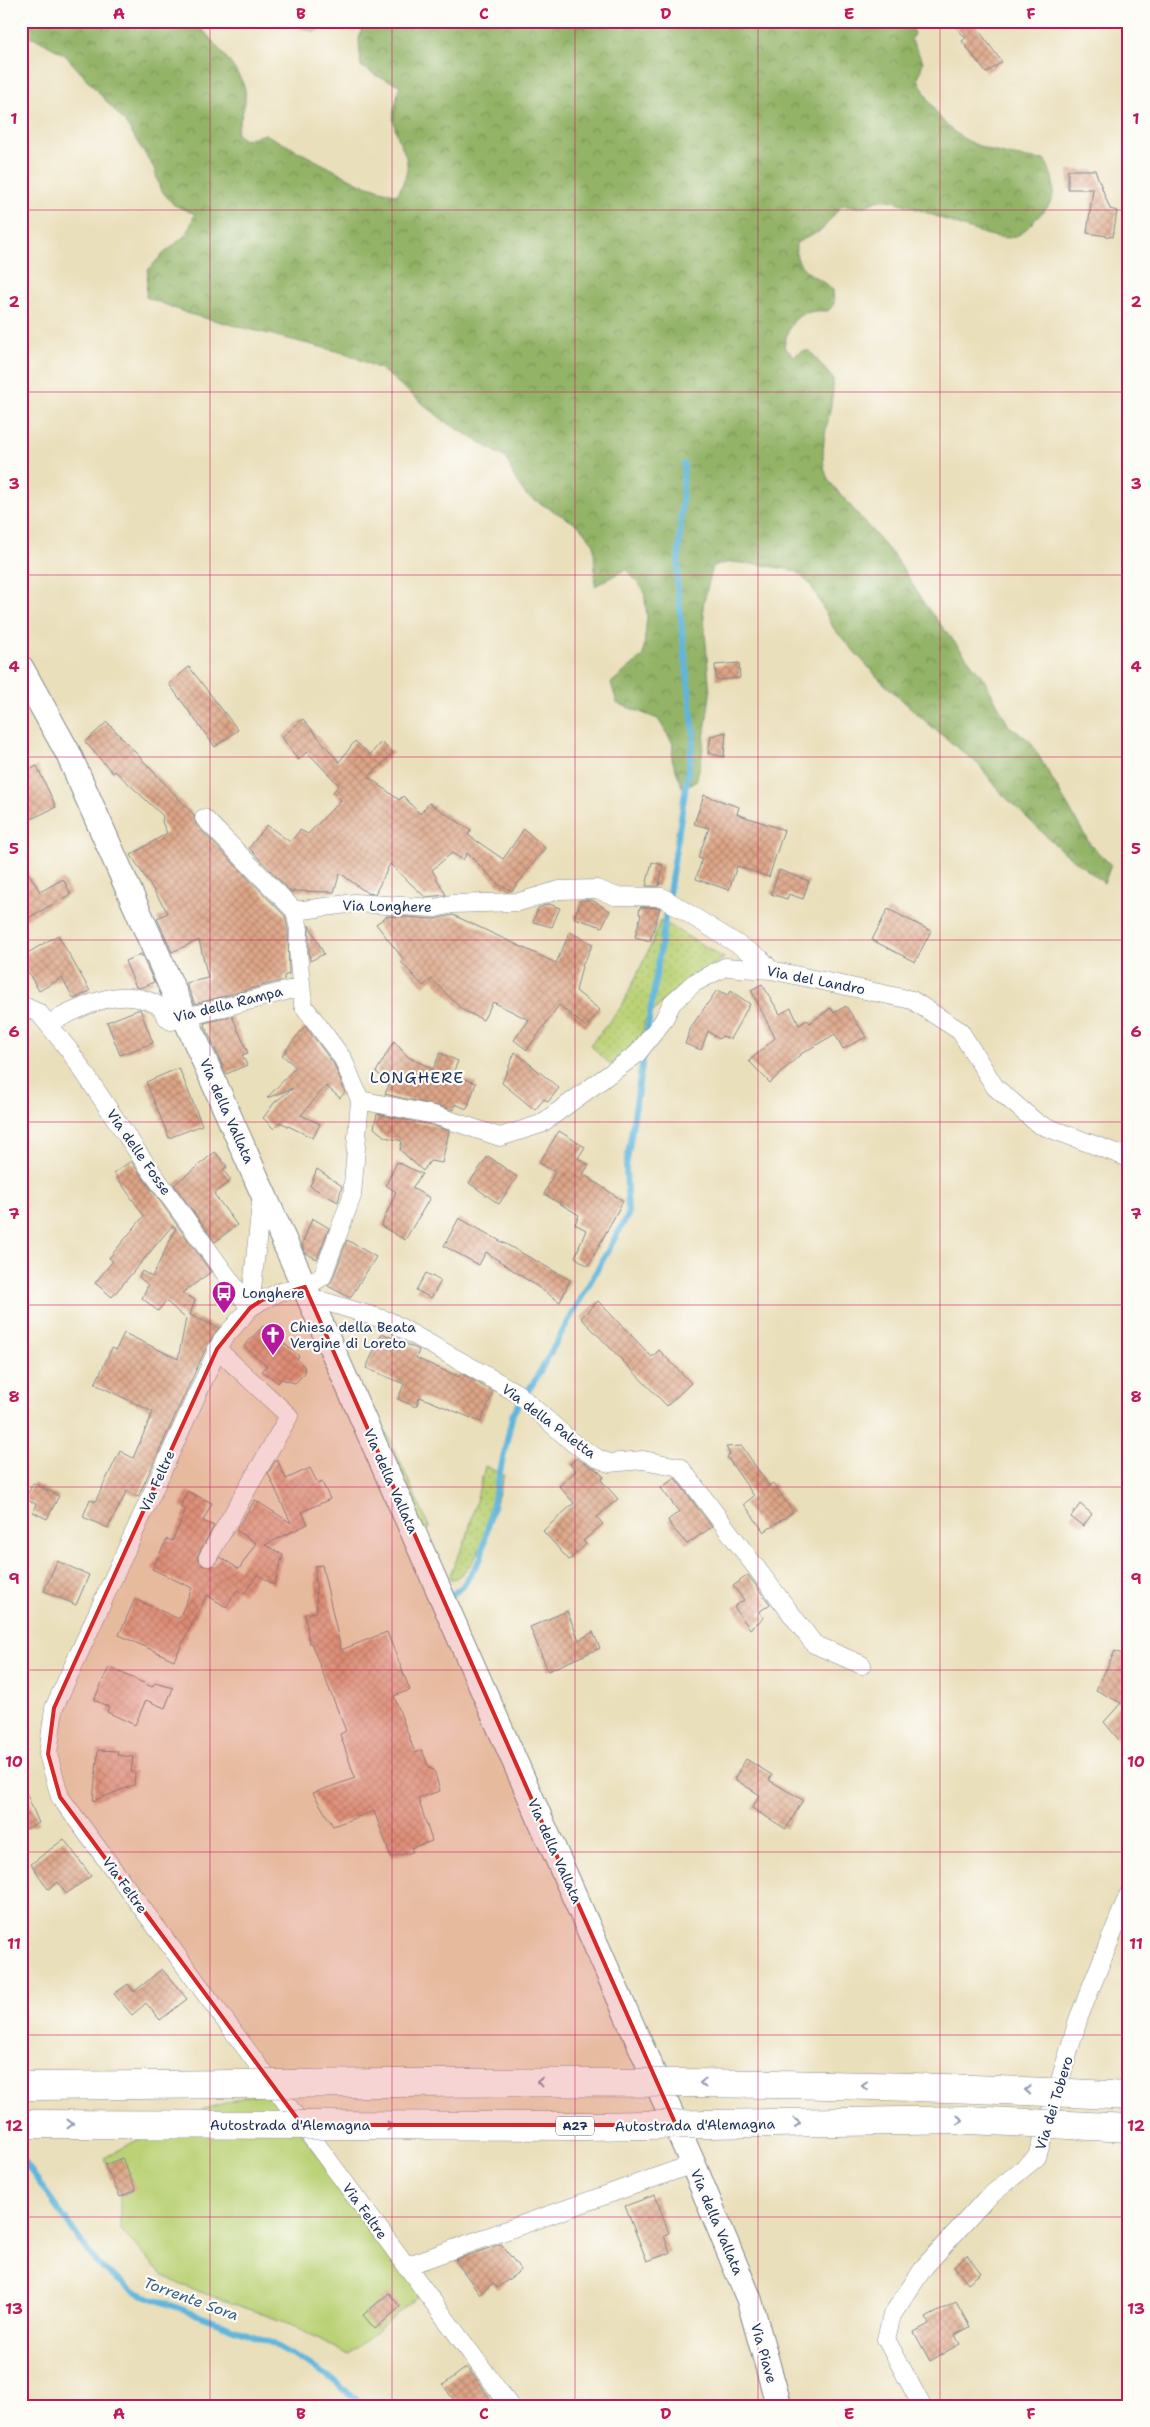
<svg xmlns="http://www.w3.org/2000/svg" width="1150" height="2427" viewBox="0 0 1150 2427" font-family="'Shantell Sans',sans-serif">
<defs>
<pattern id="grass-dots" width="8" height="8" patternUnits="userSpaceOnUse" patternTransform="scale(1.25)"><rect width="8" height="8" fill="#bad175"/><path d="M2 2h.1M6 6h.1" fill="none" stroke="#9fb468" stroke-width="1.8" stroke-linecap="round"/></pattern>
<pattern id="forest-crowns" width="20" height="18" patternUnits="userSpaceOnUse" patternTransform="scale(1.25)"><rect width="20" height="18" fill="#93b366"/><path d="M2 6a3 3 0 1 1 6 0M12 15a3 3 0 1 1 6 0" fill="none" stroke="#779257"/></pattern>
<pattern id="building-cross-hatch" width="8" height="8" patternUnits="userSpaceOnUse" patternTransform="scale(1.25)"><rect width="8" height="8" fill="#dea586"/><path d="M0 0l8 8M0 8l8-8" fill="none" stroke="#b38771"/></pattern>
</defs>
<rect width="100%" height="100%" fill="#fdfcf7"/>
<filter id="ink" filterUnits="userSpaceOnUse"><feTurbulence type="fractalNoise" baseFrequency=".02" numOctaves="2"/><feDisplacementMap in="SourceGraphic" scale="10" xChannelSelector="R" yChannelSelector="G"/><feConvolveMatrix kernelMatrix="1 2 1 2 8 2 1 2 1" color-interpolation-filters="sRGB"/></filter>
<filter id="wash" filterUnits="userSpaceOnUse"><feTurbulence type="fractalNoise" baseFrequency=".0096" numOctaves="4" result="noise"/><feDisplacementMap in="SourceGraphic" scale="20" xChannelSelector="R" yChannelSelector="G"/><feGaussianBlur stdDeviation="1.12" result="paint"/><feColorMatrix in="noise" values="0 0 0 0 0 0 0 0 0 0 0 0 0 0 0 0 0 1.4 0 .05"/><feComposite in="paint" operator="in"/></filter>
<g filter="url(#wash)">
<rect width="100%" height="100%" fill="#eadfbb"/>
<path fill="url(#grass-dots)" stroke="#6a806a" d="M 660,920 L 724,958 L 667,997 L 645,1021 L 642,1037 L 611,1065 L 590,1045 L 622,1006 L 652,943 Z
M 375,1424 L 389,1437 L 430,1529 L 422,1529 Z
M 485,1466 L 504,1475 C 494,1507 485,1564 452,1580 L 450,1574 L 467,1537 Z"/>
<path fill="url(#forest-crowns)" stroke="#577162" d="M 21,21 L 194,21 C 206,33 243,74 245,90 C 247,104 240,120 236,133 L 244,140 L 265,134 L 359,183 L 397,195 C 418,156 401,158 394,123 C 392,112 398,95 400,85 L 377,76 L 361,66 L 359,39 L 364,24 L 373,26 L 374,21 L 910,21 L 914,34 L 911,39 L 923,62 L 918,79 C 925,93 932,108 942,120 C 966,149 1009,157 1045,160 C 1054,178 1059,197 1043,212 C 1035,219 1024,234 1014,237 C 991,244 919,206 889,200 C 877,198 871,205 860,207 C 854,207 848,204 841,206 L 822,230 L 796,243 C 793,272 816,274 833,290 L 834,304 L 828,311 C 798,310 790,318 784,347 L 794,356 L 802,351 L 810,351 L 833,379 C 835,412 813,450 829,481 L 893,555 L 905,572 L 925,605 L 984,679 L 1009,726 L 1030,741 L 1090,844 L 1111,865 L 1104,883 L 1060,849 L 1002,794 L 978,764 L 934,729 L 880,680 L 834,629 L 811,585 L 796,571 L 763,565 L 731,562 L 713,566 L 703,605 L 710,695 L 701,761 L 696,782 L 682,787 L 672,759 L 673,744 L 658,719 L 617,703 L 611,683 L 643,656 L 647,617 L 644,590 L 626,569 L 595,586 L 594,544 L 578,525 L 526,495 L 514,477 L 507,459 L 443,420 L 382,370 L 348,354 L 189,314 L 146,297 L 148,270 L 162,255 L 187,234 L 195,214 L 174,205 L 160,189 L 154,168 L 124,121 L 65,55 L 33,37 L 21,39 Z
M 299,21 L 330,21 L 315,32 L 299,27 Z"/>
<path fill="#bad175" stroke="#6a806a" d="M 270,2090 L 421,2293 L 349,2355 L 293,2325 L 181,2285 L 163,2275 L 120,2229 L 120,2197 L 104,2158 L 184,2115 Z"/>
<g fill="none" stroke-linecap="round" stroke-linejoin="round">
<path stroke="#5fb6dc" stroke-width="6" d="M 647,1033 L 694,735 L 677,585 L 684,464
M 452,1595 L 463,1586 L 481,1558 L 513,1413 L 534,1382 L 628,1215 L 626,1167 L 644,1053
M 21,2157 L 97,2264 L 133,2291 L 269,2342 L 328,2376 L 364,2406"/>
</g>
<g id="blocks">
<path fill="url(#building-cross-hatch)" d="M 950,21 L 972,21 L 1002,62 L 986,73 L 962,41 L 966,38 Z
M 1068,170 L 1095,170 L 1110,209 L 1117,211 L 1113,237 L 1087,233 L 1093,189 L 1068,189 Z
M 739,663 L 740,678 L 716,680 L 715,665 Z
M 189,667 L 238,730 L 215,747 L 169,684 Z
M 303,719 L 339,762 L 355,741 L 370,755 L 381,742 L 393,753 L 369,777 L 399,800 L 403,796 L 420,814 L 429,803 L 471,830 L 468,835 L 503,859 L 524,829 L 545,848 L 512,891 L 498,884 L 467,853 L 463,860 L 452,853 L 432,870 L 446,895 L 425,897 L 390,864 L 375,894 L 367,893 L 340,873 L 334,892 L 293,891 L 292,893 L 249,848 L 267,825 L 290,842 L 300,830 L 308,834 L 341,800 L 333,792 L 339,785 L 307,752 L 298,760 L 282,737 Z
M 107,722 L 194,815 L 196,825 L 285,916 L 288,930 L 289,974 L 284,976 L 284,980 L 195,1004 L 186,983 L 208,978 L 199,940 L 172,952 L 157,918 L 168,913 L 131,855 L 167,833 L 162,822 L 163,816 L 115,771 L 113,773 L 85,742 Z
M 726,732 L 724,757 L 708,753 L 711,736 Z
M 37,766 L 56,807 L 21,824 L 21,774 Z
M 704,795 L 739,807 L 737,814 L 784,830 L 769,877 L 737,866 L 729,890 L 696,879 L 702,859 L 698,858 L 709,828 L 694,824 Z
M 21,861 L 40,892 L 63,879 L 71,894 L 21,922 Z
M 652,862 L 663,865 L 659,886 L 646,886 Z
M 779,870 L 809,881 L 803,899 L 789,894 L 787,899 L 771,894 Z
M 581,900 L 592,900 L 610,911 L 602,927 L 574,918 Z
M 549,904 L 560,908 L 552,927 L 533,922 L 538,908 Z
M 640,907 L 660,908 L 650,941 L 635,937 L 641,914 L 639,914 Z
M 888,909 L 931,931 L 915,962 L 872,940 Z
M 453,915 L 556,963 L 570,932 L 593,944 L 582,966 L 576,991 L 600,1010 L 586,1027 L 559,1005 L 527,1050 L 514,1040 L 529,1020 L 493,1002 L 483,1020 L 461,1009 L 432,979 L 423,986 L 401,962 L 404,960 L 376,924 L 387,916 L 435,919 Z
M 309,925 L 324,954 L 310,961 L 309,951 Z
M 58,935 L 90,991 L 74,999 L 62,978 L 39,991 L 21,960 L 21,957 Z
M 141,954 L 154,982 L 140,988 L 136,987 L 125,961 Z
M 762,984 L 780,1014 L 791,1008 L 799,1025 L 807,1020 L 810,1023 L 831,1008 L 834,1013 L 846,1006 L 866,1037 L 843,1049 L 835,1034 L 801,1054 L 770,1083 L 749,1061 L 775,1038 L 751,990 Z
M 717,990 L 728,995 L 731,991 L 750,1004 L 730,1039 L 722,1036 L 719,1039 L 708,1031 L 701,1050 L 685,1044 L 691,1027 Z
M 140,1009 L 153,1043 L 120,1055 L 107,1022 Z
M 232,1016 L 248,1053 L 242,1055 L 247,1065 L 226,1074 L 204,1023 Z
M 305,1026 L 334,1064 L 345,1092 L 340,1098 L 326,1086 L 301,1115 L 320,1124 L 313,1138 L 280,1122 L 274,1129 L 263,1118 L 275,1102 L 293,1088 L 267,1098 L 296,1067 L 282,1055 Z
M 394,1041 L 408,1057 L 433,1069 L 440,1053 L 458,1061 L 452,1075 L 476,1083 L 467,1109 L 455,1104 L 454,1110 L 385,1094 L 390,1083 L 376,1072 Z
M 515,1052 L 559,1088 L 548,1102 L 544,1099 L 535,1110 L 502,1083 Z
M 179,1068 L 202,1125 L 169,1138 L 146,1082 Z
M 377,1114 L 431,1125 L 449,1131 L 442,1163 L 430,1161 L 423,1171 L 400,1150 L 402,1141 L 385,1137 L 374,1128 Z
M 559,1131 L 585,1147 L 578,1158 L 589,1165 L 583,1174 L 623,1201 L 588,1266 L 575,1257 L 586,1230 L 575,1224 L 579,1215 L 544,1194 L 555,1172 L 539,1163 Z
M 215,1152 L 227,1166 L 223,1170 L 231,1180 L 214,1194 L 237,1225 L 215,1242 L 174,1185 Z
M 488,1156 L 517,1177 L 499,1204 L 469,1183 Z
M 131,1161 L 211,1272 L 182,1293 L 195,1300 L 190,1315 L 219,1328 L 207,1346 L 138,1497 L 127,1491 L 108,1528 L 83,1517 L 90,1499 L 95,1502 L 120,1451 L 133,1458 L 153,1412 L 95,1384 L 112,1348 L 116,1350 L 124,1333 L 178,1359 L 186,1319 L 166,1301 L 158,1311 L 142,1298 L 148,1285 L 139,1277 L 142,1271 L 152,1277 L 176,1228 L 172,1226 L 112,1297 L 95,1283 L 113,1261 L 109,1258 L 144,1216 L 114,1173 Z
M 397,1162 L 422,1174 L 412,1188 L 430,1198 L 405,1240 L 381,1226 L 396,1192 L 386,1185 Z
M 317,1169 L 342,1186 L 338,1202 L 310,1186 Z
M 312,1218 L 329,1228 L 317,1259 L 305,1253 L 302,1245 Z
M 459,1218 L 570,1280 L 560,1302 L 486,1252 L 479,1265 L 444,1246 Z
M 347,1240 L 376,1257 L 350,1298 L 328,1286 L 332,1281 Z
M 426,1273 L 441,1281 L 431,1298 L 416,1290 Z
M 598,1301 L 652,1357 L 659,1350 L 691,1383 L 667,1406 L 581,1318 Z
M 263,1326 L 299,1356 L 297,1359 L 304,1366 L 305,1373 L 295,1383 L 281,1379 L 278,1383 L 262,1371 L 267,1366 L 244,1346 Z
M 382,1333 L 419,1350 L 416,1358 L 459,1377 L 461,1373 L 493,1392 L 481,1422 L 420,1397 L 416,1407 L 398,1399 L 404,1384 L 366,1368 Z
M 742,1446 L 769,1486 L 773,1483 L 793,1512 L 764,1532 L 744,1504 L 754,1496 L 727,1457 L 730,1454 L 726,1447 Z
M 576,1458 L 597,1470 L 604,1477 L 601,1480 L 618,1499 L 597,1517 L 603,1524 L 583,1541 L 586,1544 L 569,1560 L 543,1531 L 574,1503 L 559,1486 L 576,1471 L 570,1464 Z
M 277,1459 L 286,1479 L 310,1468 L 318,1484 L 322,1482 L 330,1499 L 302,1512 L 308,1524 L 265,1545 L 283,1555 L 274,1585 L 258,1574 L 244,1594 L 237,1590 L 226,1607 L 207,1595 L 174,1660 L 119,1635 L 135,1599 L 179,1619 L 192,1588 L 152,1569 L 167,1539 L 172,1541 L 186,1510 L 180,1507 L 187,1491 L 212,1503 L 203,1521 L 214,1526 L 197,1557 L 203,1566 L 213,1566 L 220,1557 L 239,1569 L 256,1543 L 236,1530 L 255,1500 L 291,1523 L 268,1473 Z
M 675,1478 L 712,1527 L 687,1544 L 671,1526 L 668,1520 L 679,1512 L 661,1488 Z
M 33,1483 L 59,1496 L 47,1519 L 33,1512 L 36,1504 L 25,1499 Z
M 1080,1504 L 1092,1514 L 1083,1526 L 1071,1517 Z
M 57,1561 L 89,1575 L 76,1605 L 44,1591 Z
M 322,1565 L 341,1650 L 387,1632 L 410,1690 L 394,1696 L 415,1753 L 422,1750 L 429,1768 L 434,1770 L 440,1791 L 418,1798 L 432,1841 L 411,1848 L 413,1852 L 391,1857 L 374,1811 L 333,1826 L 313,1793 L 355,1778 L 340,1734 L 346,1731 L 311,1643 L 309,1643 L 305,1614 L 317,1612 L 315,1566 Z
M 748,1575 L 770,1604 L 759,1612 L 764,1618 L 750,1629 L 734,1607 L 744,1600 L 733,1586 Z
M 567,1611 L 579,1640 L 593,1632 L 600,1648 L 548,1671 L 530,1627 Z
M 1115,1651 L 1129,1657 L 1129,1752 L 1104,1722 L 1121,1703 L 1096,1690 Z
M 109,1667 L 152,1687 L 155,1683 L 173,1688 L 165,1708 L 146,1700 L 135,1725 L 107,1712 L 109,1707 L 94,1700 Z
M 98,1750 L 118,1751 L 117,1755 L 133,1757 L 131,1772 L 135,1772 L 134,1785 L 93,1801 Z
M 746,1759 L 772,1775 L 769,1780 L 803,1800 L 786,1829 L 752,1808 L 760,1795 L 734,1779 Z
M 21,1781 L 39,1823 L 21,1831 Z
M 64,1839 L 91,1876 L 66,1894 L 58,1882 L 48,1889 L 31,1864 Z
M 162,1969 L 187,1999 L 160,2020 L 146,2003 L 132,2015 L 114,1994 L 128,1984 L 134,1992 Z
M 122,2158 L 136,2190 L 120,2197 L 105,2165 Z
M 655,2195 L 669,2233 L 664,2235 L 670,2253 L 647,2261 L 625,2206 Z
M 501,2244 L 521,2270 L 497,2288 L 493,2283 L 480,2294 L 455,2260 Z
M 967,2255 L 981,2273 L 968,2283 L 954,2266 Z
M 389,2293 L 400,2307 L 375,2329 L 363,2315 Z
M 956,2302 L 970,2327 L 955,2335 L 960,2344 L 930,2361 L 914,2332 L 929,2324 L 926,2318 Z
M 467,2367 L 490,2398 L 479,2406 L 458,2406 L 443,2385 Z"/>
</g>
</g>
<g filter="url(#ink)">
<use href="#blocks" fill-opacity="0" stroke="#82878c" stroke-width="1"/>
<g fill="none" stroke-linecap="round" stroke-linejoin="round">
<defs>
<path id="minor" d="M 204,818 L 295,911
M 21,1005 L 39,1013 L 69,1050 L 141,1157 L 250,1308
M 49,1023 C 83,1007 118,985 156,1004 C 164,1008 164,1018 171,1021 L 301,987
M 360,1100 L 434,1115 L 500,1137 L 541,1124 L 637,1054 L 663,1021 L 672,1003 L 694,983 L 725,967 L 771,970 L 912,1000 L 960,1031 L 995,1087 L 1038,1124 L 1129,1158
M 313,1305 L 323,1301 L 389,1321 L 517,1393 L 573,1443 L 597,1458 L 609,1463 L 643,1460 L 680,1467 L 814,1644 L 862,1665
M 250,1308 L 262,1194
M 208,1557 L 289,1416 L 217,1349
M 406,2266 L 693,2164
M 510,2406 L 60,1797 L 48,1754 L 54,1708 L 222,1340 L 250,1308 L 262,1300 L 280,1292 L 305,1287 L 322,1277 L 352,1196 L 360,1100 L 343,1059 L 303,1005 L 298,951 L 299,929 L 295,911 L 355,903 L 435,908 L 452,904 L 519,902 L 559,890 L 597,889 L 615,896 L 662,897 L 761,959 L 771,970
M 922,2406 L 886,2339 L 892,2315 L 925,2266 L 985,2200 L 1037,2157 L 1079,2017 L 1129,1893"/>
<path id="secondary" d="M 21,668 L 68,753 L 693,2164 L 749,2299 L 779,2406"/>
</defs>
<use href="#minor" stroke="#82878c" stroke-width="19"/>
<use href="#secondary" stroke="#82878c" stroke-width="27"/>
<use href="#minor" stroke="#fff" stroke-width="18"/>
<use href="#secondary" stroke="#fff" stroke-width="25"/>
<defs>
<path id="motorway-bridge" d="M 21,2086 C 390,2083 760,2076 1129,2096
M 21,2124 L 585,2126 L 969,2120 L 1129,2128"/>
</defs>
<use href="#motorway-bridge" stroke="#82878c" stroke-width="29" stroke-linecap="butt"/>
<use href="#motorway-bridge" stroke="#fff" stroke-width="28"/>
</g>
<defs><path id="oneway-chevron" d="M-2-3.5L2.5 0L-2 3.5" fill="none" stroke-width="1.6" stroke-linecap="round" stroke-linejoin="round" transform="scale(1.25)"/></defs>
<g stroke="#8d97ae">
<use href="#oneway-chevron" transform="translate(540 2082) rotate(180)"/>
<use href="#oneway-chevron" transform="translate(703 2083) rotate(-179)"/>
<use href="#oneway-chevron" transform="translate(865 2086) rotate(-179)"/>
<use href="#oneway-chevron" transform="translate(1028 2090) rotate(-177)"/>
<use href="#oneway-chevron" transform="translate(960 2120) rotate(-1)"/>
<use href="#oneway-chevron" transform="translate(797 2123) rotate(-1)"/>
<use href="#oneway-chevron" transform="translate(70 2124)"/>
<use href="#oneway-chevron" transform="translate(390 2126)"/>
</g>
</g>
<path fill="#d62828" fill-opacity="0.2" stroke="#d62828" stroke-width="4" stroke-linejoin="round" d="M 305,1287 L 676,2125 L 302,2125 L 60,1797 L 48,1754 L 54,1708 L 217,1349 L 250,1308 L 262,1300 Z"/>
<path fill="none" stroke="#c2185b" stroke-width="1" stroke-opacity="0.55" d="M 210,21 L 210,2406M 392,21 L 392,2406M 575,21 L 575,2406M 758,21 L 758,2406M 940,21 L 940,2406M 21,210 L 1129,210M 21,392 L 1129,392M 21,575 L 1129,575M 21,757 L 1129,757M 21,940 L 1129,940M 21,1122 L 1129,1122M 21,1305 L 1129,1305M 21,1487 L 1129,1487M 21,1670 L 1129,1670M 21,1852 L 1129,1852M 21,2035 L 1129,2035M 21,2217 L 1129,2217"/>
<defs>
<symbol id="bus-pin" viewBox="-11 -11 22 30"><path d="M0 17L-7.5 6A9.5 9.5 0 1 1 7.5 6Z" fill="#b5179e" stroke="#fdfcf7"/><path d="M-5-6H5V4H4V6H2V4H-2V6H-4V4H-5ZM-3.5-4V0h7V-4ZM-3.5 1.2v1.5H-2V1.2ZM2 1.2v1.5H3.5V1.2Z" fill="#fff"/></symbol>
<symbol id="church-pin" viewBox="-11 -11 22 30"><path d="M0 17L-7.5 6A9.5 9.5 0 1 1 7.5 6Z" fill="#b5179e" stroke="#fdfcf7"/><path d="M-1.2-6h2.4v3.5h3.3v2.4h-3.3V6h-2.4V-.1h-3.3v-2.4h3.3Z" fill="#fff"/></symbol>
</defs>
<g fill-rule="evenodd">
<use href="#bus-pin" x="210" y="1279" width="28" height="38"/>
<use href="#church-pin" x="259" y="1321" width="28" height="38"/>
</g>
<g text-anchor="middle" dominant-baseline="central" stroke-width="4.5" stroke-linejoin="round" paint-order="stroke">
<rect fill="#fdfcf7" stroke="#5f6c8c" stroke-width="1" x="556" y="2116.5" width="38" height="19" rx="4"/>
<g font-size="12" font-weight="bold" fill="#1b2f5e">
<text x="575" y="2126">A27</text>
</g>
<g font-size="14" fill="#1b2f5e" stroke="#fdfcf7">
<text transform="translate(387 906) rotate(1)">Via Longhere</text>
<text transform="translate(816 980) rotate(11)">Via del Landro</text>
<text transform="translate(228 1004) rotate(-14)">Via della Rampa</text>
<text transform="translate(227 1111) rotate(66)">Via della Vallata</text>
<text transform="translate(139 1152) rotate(55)">Via delle Fosse</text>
<text transform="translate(549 1421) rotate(37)">Via della Paletta</text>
<text transform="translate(157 1481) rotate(-66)">Via Feltre</text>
<text transform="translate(391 1481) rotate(66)">Via della Vallata</text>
<text transform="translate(555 1851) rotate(66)">Via della Vallata</text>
<text transform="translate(125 1885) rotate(54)">Via Feltre</text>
<text transform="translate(1054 2103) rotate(-73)">Via dei Tobero</text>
<text x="290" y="2125">Autostrada d'Alemagna</text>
<text transform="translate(695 2125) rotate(-1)">Autostrada d'Alemagna</text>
<text transform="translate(365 2211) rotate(54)">Via Feltre</text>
<text transform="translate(717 2222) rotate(67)">Via della Vallata</text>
<text transform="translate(764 2353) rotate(74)">Via Piave</text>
</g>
<g font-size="14" fill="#1b2f5e" stroke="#fdfcf7" text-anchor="start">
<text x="242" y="1293">Longhere</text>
<text x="290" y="1327">Chiesa della Beata<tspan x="290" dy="16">Vergine di Loreto</tspan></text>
</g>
<g font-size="15" font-style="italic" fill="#335e8a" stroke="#fdfcf7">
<text transform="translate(191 2299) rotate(20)">Torrente Sora</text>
</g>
<g font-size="16" letter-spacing="1" fill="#1b2f5e" stroke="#fdfcf7">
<text x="417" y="1077">LONGHERE</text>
</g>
</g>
<rect width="1150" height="2427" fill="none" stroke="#fdfcf7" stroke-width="55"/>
<rect x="28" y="28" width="1094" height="2372" fill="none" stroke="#c2185b" stroke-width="2"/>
<g font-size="16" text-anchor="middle" font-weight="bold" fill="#c2185b">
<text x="119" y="19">A</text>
<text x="301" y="19">B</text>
<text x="484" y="19">C</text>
<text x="666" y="19">D</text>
<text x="849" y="19">E</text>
<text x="1031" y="19">F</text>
<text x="14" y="124">1</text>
<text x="1136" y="124">1</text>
<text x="14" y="307">2</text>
<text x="1136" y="307">2</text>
<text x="14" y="489">3</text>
<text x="1136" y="489">3</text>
<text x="14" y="672">4</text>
<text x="1136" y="672">4</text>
<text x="14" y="854">5</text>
<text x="1136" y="854">5</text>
<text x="14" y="1037">6</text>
<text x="1136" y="1037">6</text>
<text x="14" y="1219">7</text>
<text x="1136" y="1219">7</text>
<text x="14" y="1402">8</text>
<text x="1136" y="1402">8</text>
<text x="14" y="1584">9</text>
<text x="1136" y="1584">9</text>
<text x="14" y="1767">10</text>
<text x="1136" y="1767">10</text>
<text x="14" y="1949">11</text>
<text x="1136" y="1949">11</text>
<text x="14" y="2131">12</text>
<text x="1136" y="2131">12</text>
<text x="14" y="2314">13</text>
<text x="1136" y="2314">13</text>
<text x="119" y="2419">A</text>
<text x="301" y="2419">B</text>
<text x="484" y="2419">C</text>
<text x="666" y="2419">D</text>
<text x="849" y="2419">E</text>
<text x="1031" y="2419">F</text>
</g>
</svg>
